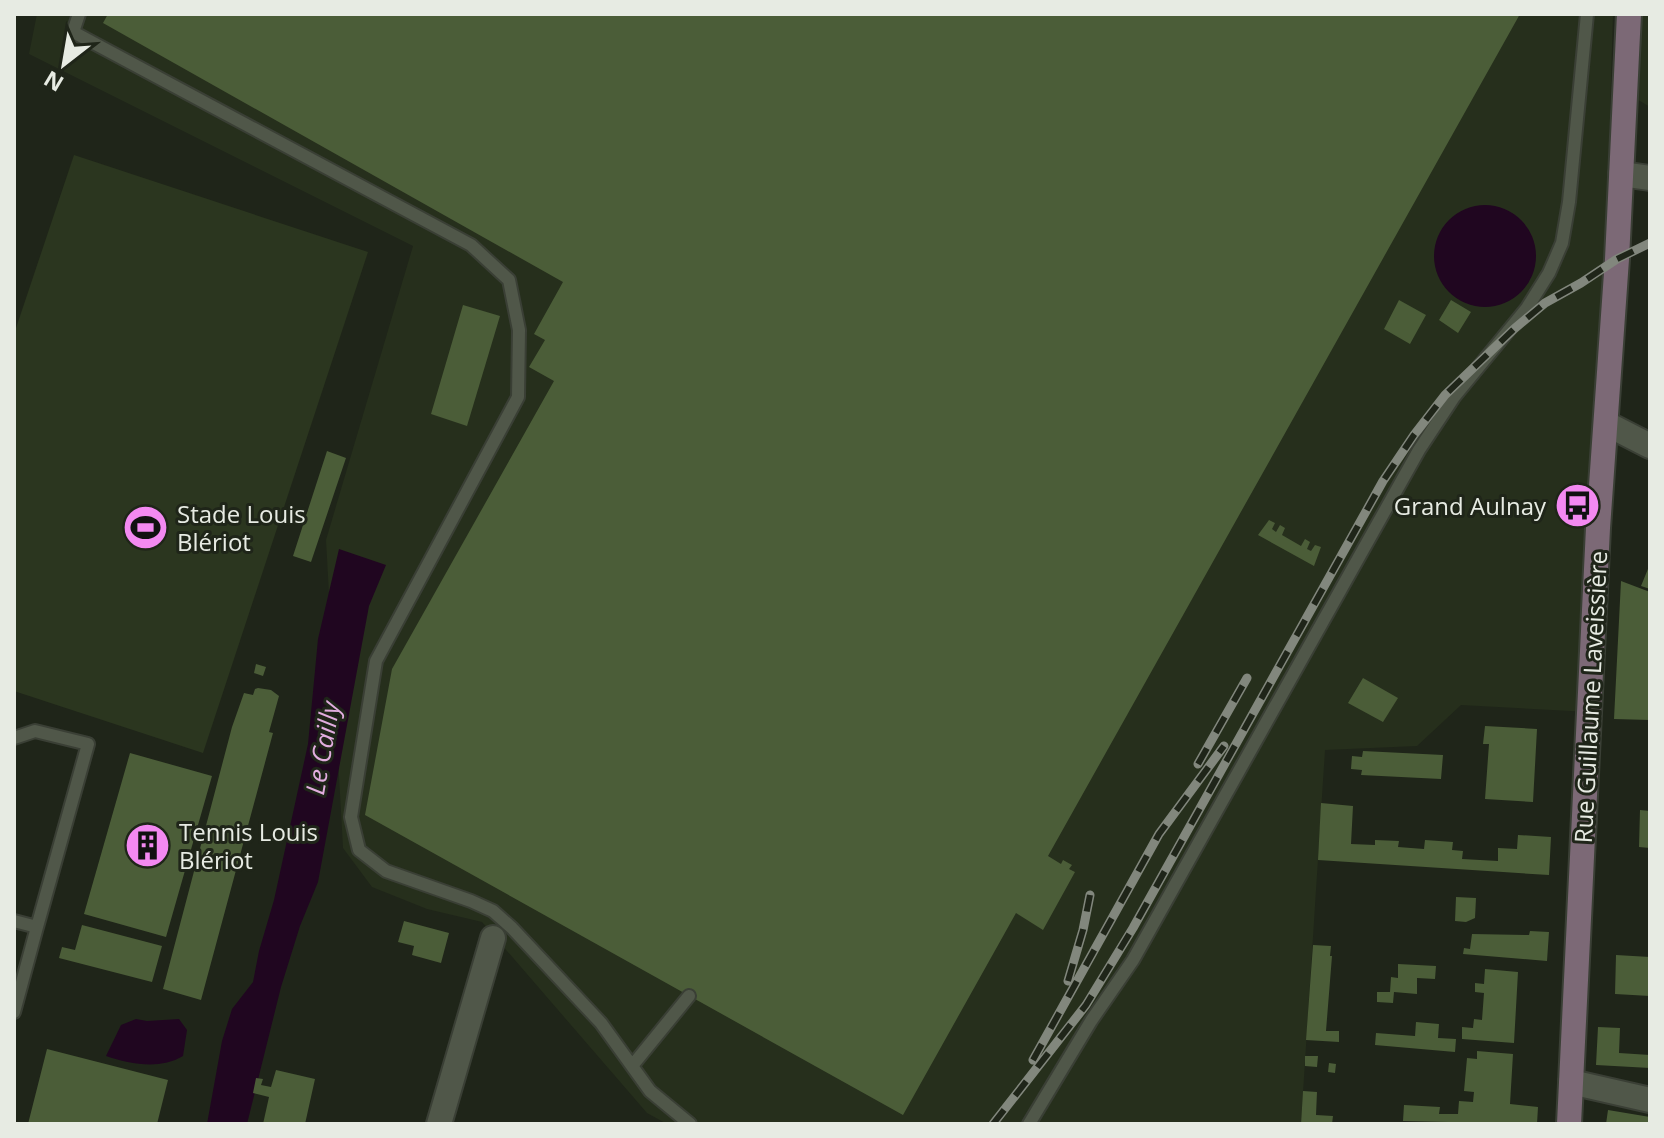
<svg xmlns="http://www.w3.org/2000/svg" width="1664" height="1138" viewBox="0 0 1664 1138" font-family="'Open Sans',sans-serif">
<rect width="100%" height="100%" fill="#1f2519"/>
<path fill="#262f1c" d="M 37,14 L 1613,14 L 1598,528 L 1589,712 L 1461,705 L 1417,746 L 1325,750 L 1301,1124 L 667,1124 L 647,1113 L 482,922 L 427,909 L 372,887 L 343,848 L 326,540 L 413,246 L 29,54 Z
M 1629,14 L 1650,14 L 1650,107 L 1625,92 Z"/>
<path fill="#2b361f" d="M 74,155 L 368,252 L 203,753 L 14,691 L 14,334 Z"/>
<path fill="#200620" d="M1434 256a51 51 0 1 1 102 0a51 51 0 1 1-102 0Z
M 339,549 L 386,565 L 369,606 L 318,882 L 300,926 L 281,987 L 247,1124 L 207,1124 L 222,1041 L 232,1009 L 253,982 L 259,951 L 274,900 L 308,744 L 318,639 Z
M 136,1019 L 147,1021 L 179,1019 L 187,1030 L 183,1056 C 160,1070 130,1064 106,1056 L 121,1025 Z"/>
<path fill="#4b5d38" d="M 108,14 L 1520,14 L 1048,856 L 1061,864 L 1063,860 L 1072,865 L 1069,869 L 1075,872 L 1043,930 L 1016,913 L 903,1115 L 365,815 L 392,669 L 554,381 L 529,367 L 545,340 L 534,334 L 563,282 L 103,23 Z
M 1399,300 L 1426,315 L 1410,344 L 1384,329 Z
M 1451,300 L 1471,312 L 1458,333 L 1439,320 Z
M 463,305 L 500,316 L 467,426 L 431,414 Z
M 327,451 L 346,458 L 311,562 L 293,556 Z
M 1269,520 L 1275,523 L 1272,529 L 1276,532 L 1280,525 L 1285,528 L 1282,535 L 1301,546 L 1305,539 L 1310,542 L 1307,549 L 1311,551 L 1315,545 L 1321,547 L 1314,566 L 1258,535 Z
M 1650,564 L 1650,589 L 1641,586 Z
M 1621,581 L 1650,592 L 1650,720 L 1614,719 Z
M 256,664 L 266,667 L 263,676 L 254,673 Z
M 1363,678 L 1398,698 L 1383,722 L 1348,703 Z
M 258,688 L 271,690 L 279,696 L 269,732 L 273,733 L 201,1000 L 163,989 L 232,727 L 244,693 L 253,695 L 255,689 Z
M 1485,726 L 1537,729 L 1533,802 L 1485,799 L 1489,744 L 1483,744 Z
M 1363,751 L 1443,755 L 1441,779 L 1361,775 L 1362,770 L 1351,769 L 1352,756 L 1362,757 Z
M 130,753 L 212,776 L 166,937 L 84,914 Z
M 1321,803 L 1353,806 L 1351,844 L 1375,845 L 1375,840 L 1399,841 L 1398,847 L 1424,849 L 1425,840 L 1453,842 L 1452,850 L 1463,851 L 1462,859 L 1498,861 L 1498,848 L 1517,849 L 1518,835 L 1551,837 L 1549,875 L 1318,860 Z
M 1640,810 L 1650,811 L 1650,848 L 1639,847 Z
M 1456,897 L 1476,898 L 1475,918 L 1466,922 L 1455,921 Z
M 404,921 L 449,933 L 441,963 L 412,955 L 414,946 L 398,942 Z
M 82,925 L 162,946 L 152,982 L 59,958 L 62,947 L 75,950 Z
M 1530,931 L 1549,932 L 1547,961 L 1463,954 L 1464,948 L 1470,949 L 1472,934 L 1529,935 Z
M 1313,945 L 1331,946 L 1330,956 L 1332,956 L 1326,1031 L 1339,1031 L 1339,1042 L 1306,1040 Z
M 1616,955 L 1650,957 L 1650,996 L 1615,994 Z
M 1398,964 L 1436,966 L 1435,979 L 1417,978 L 1417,994 L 1394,992 L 1393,1003 L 1377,1002 L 1377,992 L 1390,992 L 1391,977 L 1398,978 Z
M 1485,969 L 1518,972 L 1514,1043 L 1462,1039 L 1462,1027 L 1473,1028 L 1474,1019 L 1482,1020 L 1484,993 L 1475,992 L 1475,983 L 1484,984 Z
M 1416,1022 L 1439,1024 L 1438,1038 L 1456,1039 L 1455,1052 L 1375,1045 L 1376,1033 L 1415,1036 Z
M 1598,1027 L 1620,1028 L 1619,1053 L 1650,1055 L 1650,1068 L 1596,1065 Z
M 47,1049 L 168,1080 L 157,1124 L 28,1124 Z
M 1477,1051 L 1513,1054 L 1510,1104 L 1538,1107 L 1537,1124 L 1403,1121 L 1404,1105 L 1440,1107 L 1439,1114 L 1458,1114 L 1459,1101 L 1473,1102 L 1474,1092 L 1464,1091 L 1467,1058 L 1477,1059 Z
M 1305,1056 L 1318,1056 L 1317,1067 L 1305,1066 Z
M 1329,1063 L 1336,1064 L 1335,1073 L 1328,1072 Z
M 276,1070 L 315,1079 L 305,1124 L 263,1124 L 269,1097 L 253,1093 L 256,1078 L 263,1079 L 261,1085 L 271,1087 Z
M 1303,1091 L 1317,1092 L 1316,1115 L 1333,1116 L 1332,1124 L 1301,1124 Z
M 1608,1110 L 1650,1117 L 1650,1124 L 1606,1124 Z"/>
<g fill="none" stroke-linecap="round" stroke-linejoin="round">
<defs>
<path id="lane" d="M 79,14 L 73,32 L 471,245 L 509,280 L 519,330 L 518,397 L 376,661 L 351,817 L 359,850 L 386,871 L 471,901 L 493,911 L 512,928 L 601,1023 L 650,1091 L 690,1124
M 14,738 L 35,731 L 88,744 L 37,927 L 14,921
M 14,1012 L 37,927
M 632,1066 L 689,996
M 1029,1124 L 1091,1021 L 1133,960 L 1419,450 L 1454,397 L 1527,308 L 1549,273 L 1562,243 L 1569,202 L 1587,14"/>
<path id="street" d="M 1621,174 L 1650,178
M 1607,424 L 1650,446
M 1571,1082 L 1650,1100
M 439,1124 L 493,938"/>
<path id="secondary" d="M 1569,1124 L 1598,528 L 1617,259 L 1629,14"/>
</defs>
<use href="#lane" stroke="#3a3f35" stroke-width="16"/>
<use href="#street" stroke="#3a3f35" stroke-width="28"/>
<use href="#secondary" stroke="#3a3f35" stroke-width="28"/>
<use href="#lane" stroke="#505749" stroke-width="12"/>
<use href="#street" stroke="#505749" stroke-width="24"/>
<use href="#secondary" stroke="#7c6976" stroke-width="24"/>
<defs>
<path id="rail" d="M 1198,764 L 1247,678
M 1068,981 L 1083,930 L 1090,895
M 1033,1060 L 1159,834 L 1224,746
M 993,1124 L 1086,1005 L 1133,928 L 1383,481 L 1414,435 L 1445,395 L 1514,329 L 1545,303 L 1581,283 L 1617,259 L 1650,243"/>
</defs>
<use href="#rail" stroke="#82877d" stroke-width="9"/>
<use href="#rail" stroke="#1f2519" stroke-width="6" stroke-dasharray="18" stroke-linecap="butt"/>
</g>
<defs>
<symbol id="bus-disc" viewBox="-11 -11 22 22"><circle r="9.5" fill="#f389f1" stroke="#1f2519"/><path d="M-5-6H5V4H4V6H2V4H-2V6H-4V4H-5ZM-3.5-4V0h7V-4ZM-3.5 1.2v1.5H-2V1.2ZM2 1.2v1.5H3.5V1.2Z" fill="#111"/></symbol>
<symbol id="stadium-disc" viewBox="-11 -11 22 22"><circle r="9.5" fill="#f389f1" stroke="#1f2519"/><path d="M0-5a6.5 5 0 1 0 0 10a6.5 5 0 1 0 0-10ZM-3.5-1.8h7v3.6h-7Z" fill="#111"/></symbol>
<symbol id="building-disc" viewBox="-11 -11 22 22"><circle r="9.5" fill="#f389f1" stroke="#1f2519"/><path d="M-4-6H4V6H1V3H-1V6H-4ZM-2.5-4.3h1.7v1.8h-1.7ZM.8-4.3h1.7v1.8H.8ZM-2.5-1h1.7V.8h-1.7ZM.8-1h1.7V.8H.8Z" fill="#111"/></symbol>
</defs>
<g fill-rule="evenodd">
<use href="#bus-disc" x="1552" y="480" width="51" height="51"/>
<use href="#stadium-disc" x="120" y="502" width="51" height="51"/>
<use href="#building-disc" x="122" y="820" width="51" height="51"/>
</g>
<g text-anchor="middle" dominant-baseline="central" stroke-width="6" stroke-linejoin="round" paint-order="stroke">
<g font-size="24" fill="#e7ebe3" stroke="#1f2519" text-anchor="start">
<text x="1546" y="505" text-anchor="end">Grand Aulnay</text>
<text x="177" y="513">Stade Louis<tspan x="177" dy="28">Blériot</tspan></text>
<text x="179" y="831">Tennis Louis<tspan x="179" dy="28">Blériot</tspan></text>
</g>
<g font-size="24" fill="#e7ebe3" stroke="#1f2519">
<text transform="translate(1590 697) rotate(-87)">Rue Guillaume Laveissière</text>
</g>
<g font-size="26" font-style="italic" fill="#e2addf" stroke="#1f2519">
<text transform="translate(322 748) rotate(-80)">Le Cailly</text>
</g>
</g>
<rect width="1664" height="1138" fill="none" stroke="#e7ebe3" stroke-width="32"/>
<g transform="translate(64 64) rotate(211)" stroke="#1f2519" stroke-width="6" paint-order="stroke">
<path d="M0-6L14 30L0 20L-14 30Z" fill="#e7ebe3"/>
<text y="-12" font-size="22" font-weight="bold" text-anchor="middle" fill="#e7ebe3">N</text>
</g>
</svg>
